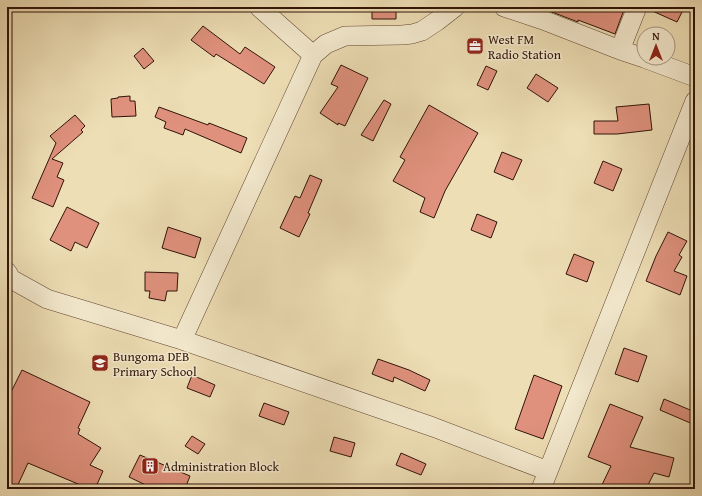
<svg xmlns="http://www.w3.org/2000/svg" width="702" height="496" viewBox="0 0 702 496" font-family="'Gentium Book Plus',serif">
<rect width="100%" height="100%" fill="#eedeb5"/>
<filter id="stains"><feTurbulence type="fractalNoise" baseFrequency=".005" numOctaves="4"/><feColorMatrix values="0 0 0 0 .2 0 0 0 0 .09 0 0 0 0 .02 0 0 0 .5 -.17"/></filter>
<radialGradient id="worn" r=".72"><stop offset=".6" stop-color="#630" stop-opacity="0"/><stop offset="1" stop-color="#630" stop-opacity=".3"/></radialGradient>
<path fill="#df917d" stroke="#301307" d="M 372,7 L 396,7 L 396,19 L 372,19 Z
M 539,7 L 625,7 L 615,34 L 578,20 L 578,22 Z
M 648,7 L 676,7 L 683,10 L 677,22 L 648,9 Z
M 203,26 L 240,54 L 245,47 L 275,67 L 264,84 L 216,54 L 214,57 L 191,40 Z
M 143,48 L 154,61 L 144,69 L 134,56 Z
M 341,65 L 368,78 L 345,126 L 338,123 L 338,125 L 320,113 L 338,87 L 331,84 Z
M 486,66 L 497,71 L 488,90 L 477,85 Z
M 536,74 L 558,88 L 548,102 L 527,88 Z
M 130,96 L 130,101 L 135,101 L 136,116 L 112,117 L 111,99 L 118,98 L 118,97 Z
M 384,100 L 391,104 L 373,141 L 361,135 Z
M 649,104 L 652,130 L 617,134 L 594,134 L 594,121 L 618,121 L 616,107 Z
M 429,105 L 478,133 L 445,191 L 434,218 L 420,212 L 425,198 L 393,181 L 405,160 L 400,157 Z
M 159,107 L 208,125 L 209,123 L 247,138 L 241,153 L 185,129 L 183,135 L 164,128 L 166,122 L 155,117 Z
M 75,115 L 85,126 L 81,130 L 83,132 L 52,159 L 63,163 L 57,177 L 64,180 L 53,207 L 32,198 L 56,143 L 50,136 Z
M 502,152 L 522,160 L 513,180 L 494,172 Z
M 603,161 L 622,169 L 613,191 L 594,183 Z
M 310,175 L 322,180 L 308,213 L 310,214 L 299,237 L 280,228 L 295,196 L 300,198 Z
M 67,207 L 99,223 L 87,248 L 75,242 L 71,251 L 50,240 Z
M 477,214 L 497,222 L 491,238 L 471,230 Z
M 168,227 L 201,238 L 195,258 L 162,248 Z
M 668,232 L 687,241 L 679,255 L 682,257 L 674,271 L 687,276 L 680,295 L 646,281 L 656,256 Z
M 574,254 L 594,262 L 587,282 L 566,274 Z
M 145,272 L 178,273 L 177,291 L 167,291 L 165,301 L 149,298 L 150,291 L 145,291 Z
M 624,348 L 647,356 L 638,382 L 615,374 Z
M 378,359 L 409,370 L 430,380 L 425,391 L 394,377 L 393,382 L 372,374 Z
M 22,370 L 90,402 L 78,428 L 80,429 L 78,434 L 101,448 L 90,465 L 103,471 L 95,489 L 90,489 L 28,463 L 16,489 L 7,489 L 7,400 Z
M 192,375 L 215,385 L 210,397 L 187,388 Z
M 534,375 L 562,386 L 543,439 L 515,429 Z
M 664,399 L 695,412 L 695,425 L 660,410 Z
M 264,403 L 289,412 L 284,425 L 259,416 Z
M 610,404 L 643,417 L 630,447 L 674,458 L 669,477 L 654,473 L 646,489 L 600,489 L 611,466 L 588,457 Z
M 192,436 L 205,444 L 198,454 L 185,446 Z
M 334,437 L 355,443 L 351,457 L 330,451 Z
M 401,453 L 426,464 L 421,475 L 396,465 Z
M 140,455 L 190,476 L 185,489 L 154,489 L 129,477 Z"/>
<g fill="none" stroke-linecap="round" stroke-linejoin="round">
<defs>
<path id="minor" d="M 259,7 L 313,55
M 504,7 L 543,20 L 620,50 L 644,58
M 620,50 L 637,7
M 644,58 L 695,77
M 7,272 L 11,279 L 47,299 L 182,340 L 433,427 L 548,471
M 182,340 L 313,55 L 326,44 L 345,36 L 402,35 L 412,34 L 422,31 L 437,21 L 455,7
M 541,489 L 695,101"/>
</defs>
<use href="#minor" stroke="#604632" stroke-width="20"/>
<use href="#minor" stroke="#f4eacf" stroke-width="19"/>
</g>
<defs>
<symbol id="office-square" viewBox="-11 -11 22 22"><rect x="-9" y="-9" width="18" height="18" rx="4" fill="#8f2418" stroke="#f4eacf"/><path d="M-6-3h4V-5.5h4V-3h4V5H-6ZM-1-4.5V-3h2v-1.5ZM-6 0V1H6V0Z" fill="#fff"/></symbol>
<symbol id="school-square" viewBox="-11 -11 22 22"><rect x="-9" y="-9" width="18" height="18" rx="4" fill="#8f2418" stroke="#f4eacf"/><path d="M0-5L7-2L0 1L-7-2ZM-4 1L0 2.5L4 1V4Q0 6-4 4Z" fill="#fff"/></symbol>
<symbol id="building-square" viewBox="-11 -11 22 22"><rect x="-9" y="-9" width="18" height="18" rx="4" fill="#8f2418" stroke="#f4eacf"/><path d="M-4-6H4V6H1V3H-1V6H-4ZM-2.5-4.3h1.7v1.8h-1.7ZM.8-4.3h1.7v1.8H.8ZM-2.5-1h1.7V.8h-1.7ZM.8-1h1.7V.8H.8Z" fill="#fff"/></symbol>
</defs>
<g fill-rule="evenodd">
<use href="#office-square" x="465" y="36" width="20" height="20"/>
<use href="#school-square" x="90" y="353" width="20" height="20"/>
<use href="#building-square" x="140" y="456" width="20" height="20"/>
</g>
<g text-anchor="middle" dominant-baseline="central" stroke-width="3" stroke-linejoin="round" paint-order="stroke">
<g font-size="13" fill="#301307" stroke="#f4eacf" text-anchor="start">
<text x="488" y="39">West FM<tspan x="488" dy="15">Radio Station</tspan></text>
<text x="113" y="356">Bungoma DEB<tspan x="113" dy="15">Primary School</tspan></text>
<text x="163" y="466">Administration Block</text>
</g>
</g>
<rect width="702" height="496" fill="none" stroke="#eedeb5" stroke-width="24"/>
<rect x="8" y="8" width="686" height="480" fill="none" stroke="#301307" stroke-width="2"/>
<rect x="12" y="12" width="678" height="472" fill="none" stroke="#301307"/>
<g transform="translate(656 46)"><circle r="19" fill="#f4eacf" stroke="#a6947f"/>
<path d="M0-3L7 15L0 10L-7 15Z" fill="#8f2418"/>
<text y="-6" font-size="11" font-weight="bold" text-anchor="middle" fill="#301307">N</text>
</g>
<rect width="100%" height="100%" filter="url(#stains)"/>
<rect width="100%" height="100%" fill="url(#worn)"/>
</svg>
